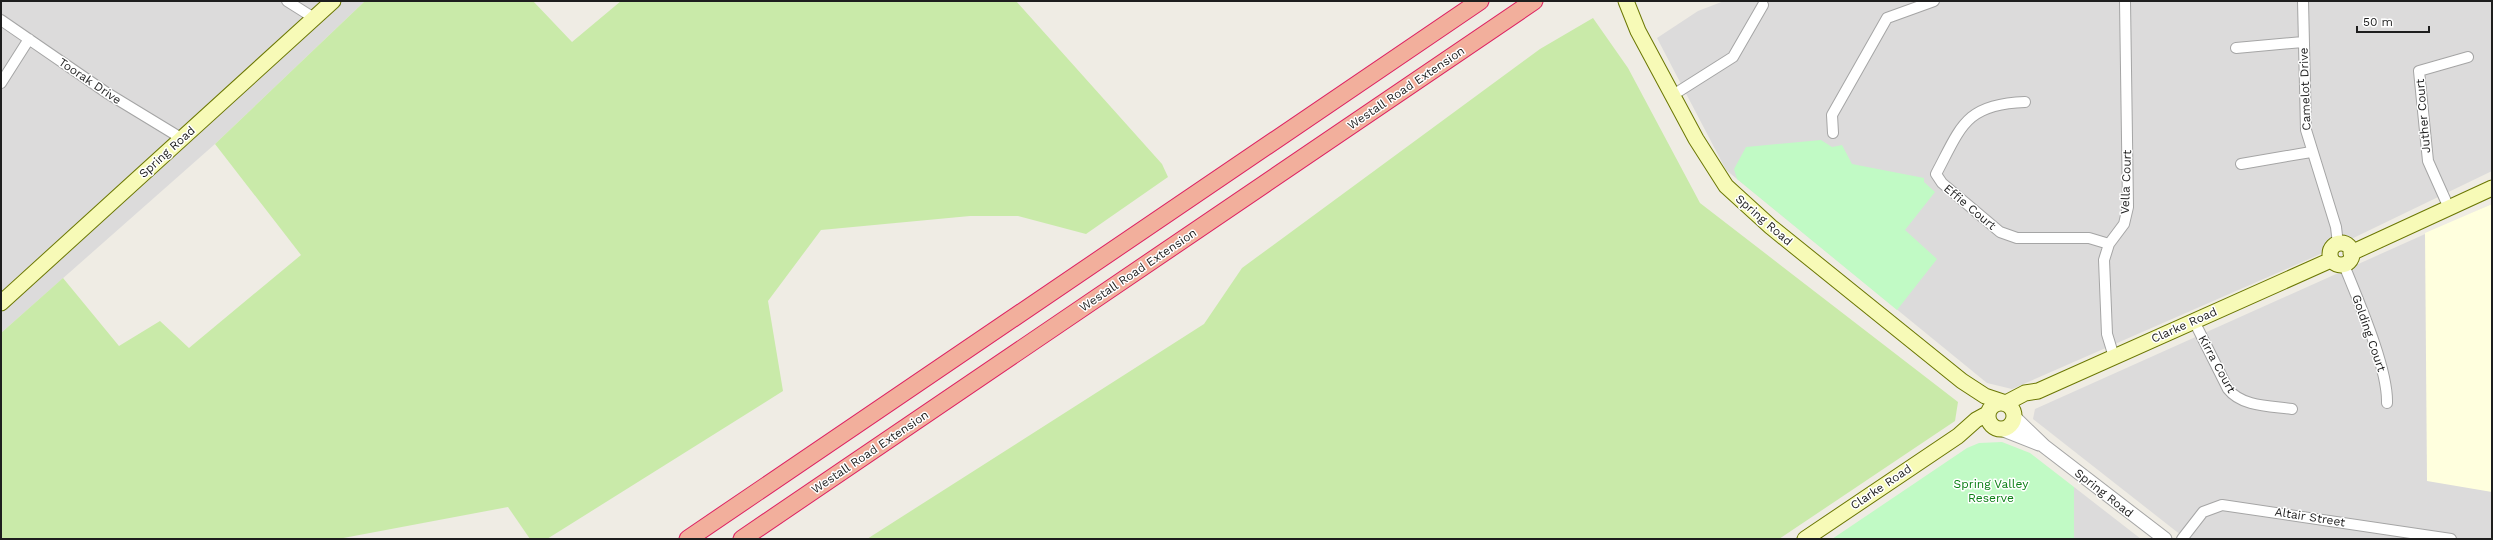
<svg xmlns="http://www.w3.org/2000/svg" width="2493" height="540" viewBox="0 0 2493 540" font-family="'Work Sans',sans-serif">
<rect width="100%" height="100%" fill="#efece4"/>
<path fill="#dcdbdb" d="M 1,1 L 365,1 L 215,144 L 1,333 Z
M 1724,1 L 2492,1 L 2492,171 L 2316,256 L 2012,389 L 1987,383 L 1726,170 L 1657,38 L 1698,11 Z
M 2492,204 L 2492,539 L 2186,539 L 2033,419 L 2035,409 Z
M 2074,487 L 2141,539 L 2074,539 Z"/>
<path fill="#ffffde" d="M 2492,204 L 2492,492 L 2427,481 L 2425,233 Z"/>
<path fill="#c9eaa9" d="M 365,1 L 533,1 L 572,42 L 621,1 L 1016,1 L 1162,164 L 1168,177 L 1086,234 L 1018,216 L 970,216 L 821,230 L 768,301 L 783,391 L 547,539 L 530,539 L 508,507 L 338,539 L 1,539 L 1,333 L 63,278 L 119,346 L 160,321 L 189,348 L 301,255 L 215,144 Z
M 1593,18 L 1628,68 L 1700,203 L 1958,402 L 1955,421 L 1779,539 L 867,539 L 1204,324 L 1242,268 L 1540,49 Z"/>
<path fill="#c1fac5" d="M 1821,140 L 1832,147 L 1842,145 L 1852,164 L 1924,178 L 1924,182 L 1935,192 L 1905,230 L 1937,259 L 1897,310 L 1737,179 L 1734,169 L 1746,147 Z
M 2002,442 L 2030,453 L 2074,487 L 2074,539 L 1832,539 L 1967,448 L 1979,443 Z"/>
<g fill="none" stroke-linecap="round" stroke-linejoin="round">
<defs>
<path id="minor" d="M 287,1 L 314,18
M 2303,1 L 2306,130 L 2336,227 L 2338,244
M 1,20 L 107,93 L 181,138
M 2236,48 L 2303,42
M 1,83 L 29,39
M 1673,95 L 1733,57 L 1763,5
M 2025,102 C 1965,104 1961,127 1936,174 L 1942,183 L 2000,232 L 2017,238 L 2089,238 L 2109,244
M 1833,133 L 1832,115 L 1887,18 L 1934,1
M 2241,164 L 2311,152
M 2449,208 L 2428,161 L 2419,71 L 2468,57
M 2344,265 C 2358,300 2388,368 2387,403
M 2194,321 L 2228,389 C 2242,407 2271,406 2292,409
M 2114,357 L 2107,334 L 2104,260 L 2109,244 L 2124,224 L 2128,207 L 2125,1
M 2182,539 L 2203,512 L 2222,505 L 2451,539"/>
<path id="tertiary" d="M 2014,417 L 2044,446 L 2165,539
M 2001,429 L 2039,444"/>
<path id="secondary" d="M 1626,1 L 1638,31 L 1696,139 L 1726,186 L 1771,227 L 1962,381 L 1985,396 L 2003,402
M2330 254a11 11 0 1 1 22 0a11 11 0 1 1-22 0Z
M 2351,253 L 2492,188
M 1,303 L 333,1
M1988 416a13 13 0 1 1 26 0a13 13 0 1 1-26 0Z
M 2006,403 L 2025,393 L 2038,391 L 2331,260
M 1805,539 L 1958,436 L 1976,420 L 1987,414"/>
<path id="trunk" d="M 688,539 L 1480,1
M 742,539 L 1534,1"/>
</defs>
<use href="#minor" stroke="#a5a5a5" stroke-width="12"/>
<use href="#tertiary" stroke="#a5a5a5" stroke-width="15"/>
<use href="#secondary" stroke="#6b7703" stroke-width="17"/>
<use href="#trunk" stroke="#dd2262" stroke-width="19"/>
<use href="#minor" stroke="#fff" stroke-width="10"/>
<use href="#tertiary" stroke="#fff" stroke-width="13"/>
<use href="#secondary" stroke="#f7fab7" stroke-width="15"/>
<use href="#trunk" stroke="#f2af9c" stroke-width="17"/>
</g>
<g text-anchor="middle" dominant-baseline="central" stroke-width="3" stroke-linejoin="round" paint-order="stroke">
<g font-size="12" fill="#1e1e1e" stroke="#fff">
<text transform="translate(90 81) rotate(34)">Toorak Drive</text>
<text transform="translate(1406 88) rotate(-34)">Westall Road Extension</text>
<text transform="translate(2305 89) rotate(-92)">Camelot Drive</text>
<text transform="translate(2423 116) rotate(-95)">Juther Court</text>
<text transform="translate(167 152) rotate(-42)">Spring Road</text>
<text transform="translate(2126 182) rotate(-88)">Vella Court</text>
<text transform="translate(1970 207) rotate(40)">Effie Court</text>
<text transform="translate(1764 220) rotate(41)">Spring Road</text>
<text transform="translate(1138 270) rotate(-34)">Westall Road Extension</text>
<text transform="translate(2184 325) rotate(-24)">Clarke Road</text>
<text transform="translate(2369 333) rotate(71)">Golding Court</text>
<text transform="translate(2217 364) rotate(61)">Kirra Court</text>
<text transform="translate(870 452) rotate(-34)">Westall Road Extension</text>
<text transform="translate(1881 487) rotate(-34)">Clarke Road</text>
<text transform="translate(2104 493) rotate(38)">Spring Road</text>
<text transform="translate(2310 517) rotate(9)">Altair Street</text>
</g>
<g font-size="12" fill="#0a7e14" stroke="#fff">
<text x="1991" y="484">Spring Valley<tspan x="1991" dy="14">Reserve</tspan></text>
</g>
</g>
<rect width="2493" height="540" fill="none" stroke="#1e1e1e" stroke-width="4"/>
<path d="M2357 26v6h72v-6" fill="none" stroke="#1e1e1e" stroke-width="2"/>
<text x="2363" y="26" font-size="12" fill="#1e1e1e" stroke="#ffffff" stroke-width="3" paint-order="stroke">50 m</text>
</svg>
